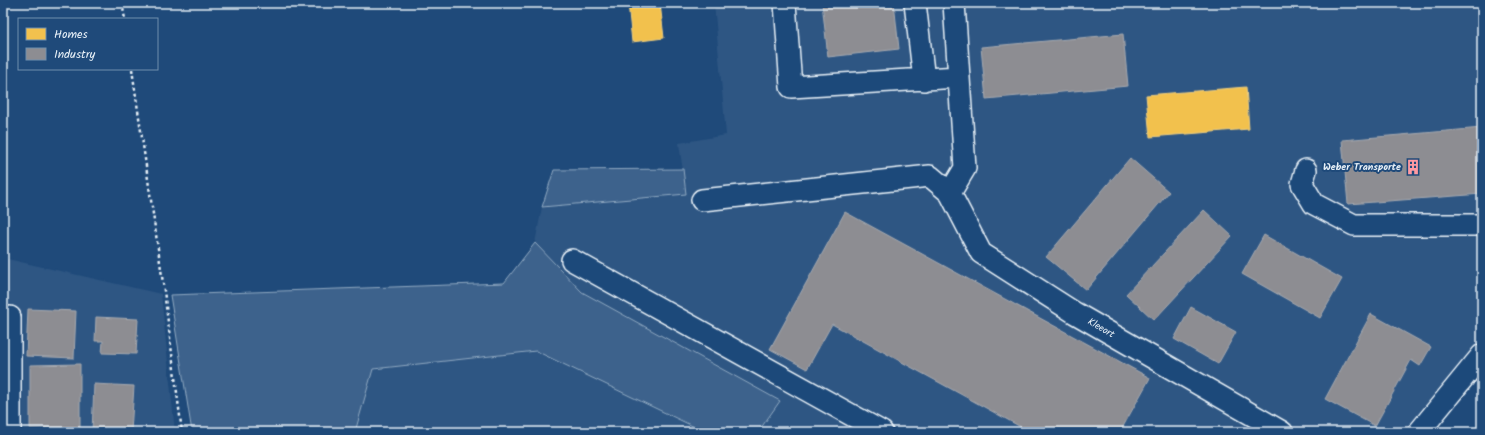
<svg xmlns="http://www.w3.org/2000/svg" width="1485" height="435" viewBox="0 0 1485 435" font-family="Kalam,sans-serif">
<rect width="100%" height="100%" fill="#1f4a7a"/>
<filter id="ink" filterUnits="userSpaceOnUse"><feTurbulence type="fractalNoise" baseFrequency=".025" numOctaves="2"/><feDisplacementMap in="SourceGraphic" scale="8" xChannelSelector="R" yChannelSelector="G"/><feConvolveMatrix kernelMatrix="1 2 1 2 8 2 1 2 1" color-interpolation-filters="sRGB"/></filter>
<g filter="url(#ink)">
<path fill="#2e5683" d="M 714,3 L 1482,3 L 1482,342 L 1408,432 L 758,432 L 780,401 L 582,292 L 535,243 L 542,207 L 686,194 L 679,143 L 726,135 Z
M 3,258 L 161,294 L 175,432 L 3,432 Z
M 536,351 L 705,432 L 355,432 L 372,369 Z"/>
<path fill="#3c628c" stroke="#92aac2" d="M 683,169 L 686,194 L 542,207 L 554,170 Z
M 535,243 L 582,292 L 780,401 L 758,432 L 705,432 L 536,351 L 373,369 L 355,432 L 192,432 L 170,295 L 504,283 Z"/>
<path fill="#f2c14e" stroke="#efcf81" d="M 628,3 L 660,3 L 664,38 L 632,42 Z
M 1177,3 L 1199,3 L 1199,4 L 1177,6 Z
M 1246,87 L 1249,129 L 1150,137 L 1146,95 Z"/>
<path fill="#8d8d92" stroke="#a8abb1" d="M 822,3 L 894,3 L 899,49 L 828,57 Z
M 1123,34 L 1128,86 L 986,99 L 981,47 Z
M 1482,128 L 1482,194 L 1348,204 L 1342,140 Z
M 1130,158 L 1169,192 L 1086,290 L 1046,257 Z
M 1204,210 L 1232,236 L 1154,320 L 1126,294 Z
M 845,212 L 1150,378 L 1120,432 L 1030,432 L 832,324 L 807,369 L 770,349 Z
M 1264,235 L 1342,279 L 1320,318 L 1242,274 Z
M 1191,307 L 1236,332 L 1218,364 L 1174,339 Z
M 28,309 L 76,311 L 74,358 L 26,356 Z
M 1371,314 L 1431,347 L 1420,366 L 1411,360 L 1375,426 L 1325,399 Z
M 96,317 L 138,319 L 136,354 L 102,353 L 103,341 L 95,341 Z
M 80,364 L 80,427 L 30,428 L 30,365 Z
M 94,384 L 134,386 L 131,432 L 92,432 Z"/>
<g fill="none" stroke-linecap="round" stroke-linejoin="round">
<defs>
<path id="minor" d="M 785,3 L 791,87 L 959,77
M 915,3 L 924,80
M 1306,170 L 1302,184 L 1314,204 L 1354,225 L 1482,225
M 950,193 L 981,253 L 1075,313 L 1282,432
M 702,200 L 930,176 L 950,193 L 965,168 L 954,3
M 572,260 L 882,432
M 10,317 L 10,432
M 1419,432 L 1482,355"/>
</defs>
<use href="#minor" stroke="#e8f1f8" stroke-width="24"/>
<path stroke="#e8f1f8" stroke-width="2.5" stroke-dasharray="3 3" stroke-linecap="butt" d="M 122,3 L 125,19
M 132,69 L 163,283 L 182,432"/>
<use href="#minor" stroke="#1f4a7a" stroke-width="21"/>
</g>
</g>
<defs>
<symbol id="building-bare" viewBox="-9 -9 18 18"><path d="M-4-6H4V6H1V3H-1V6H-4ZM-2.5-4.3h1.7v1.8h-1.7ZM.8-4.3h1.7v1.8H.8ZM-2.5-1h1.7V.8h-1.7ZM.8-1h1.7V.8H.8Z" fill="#ff9aa2" stroke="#1f4a7a" stroke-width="2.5" paint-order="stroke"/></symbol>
</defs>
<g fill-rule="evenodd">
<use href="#building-bare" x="1402" y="156" width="22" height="22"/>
</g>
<g text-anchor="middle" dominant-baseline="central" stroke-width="4" stroke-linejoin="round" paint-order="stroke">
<g font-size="10" font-weight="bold" fill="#e8f1f8" stroke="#1f4a7a" text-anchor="end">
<text x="1401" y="167">Weber Transporte</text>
</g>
<g font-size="10" fill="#e8f1f8" stroke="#1f4a7a">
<text transform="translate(1101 328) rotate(30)">Kleeort</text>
</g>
</g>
<rect width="1485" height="435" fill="none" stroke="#1f4a7a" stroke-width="16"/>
<rect x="8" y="8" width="1469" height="419" fill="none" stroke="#e8f1f8" stroke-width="1.5" filter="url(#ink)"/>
<rect x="18" y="18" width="140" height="52" fill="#1f4a7a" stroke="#6f8dac"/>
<rect x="26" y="28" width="20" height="12" fill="#f2c14e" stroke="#6f8dac"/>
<text x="54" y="38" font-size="12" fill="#e8f1f8">Homes</text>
<rect x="26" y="48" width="20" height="12" fill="#8d8d92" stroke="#6f8dac"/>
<text x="54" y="58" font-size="12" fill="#e8f1f8">Industry</text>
</svg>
